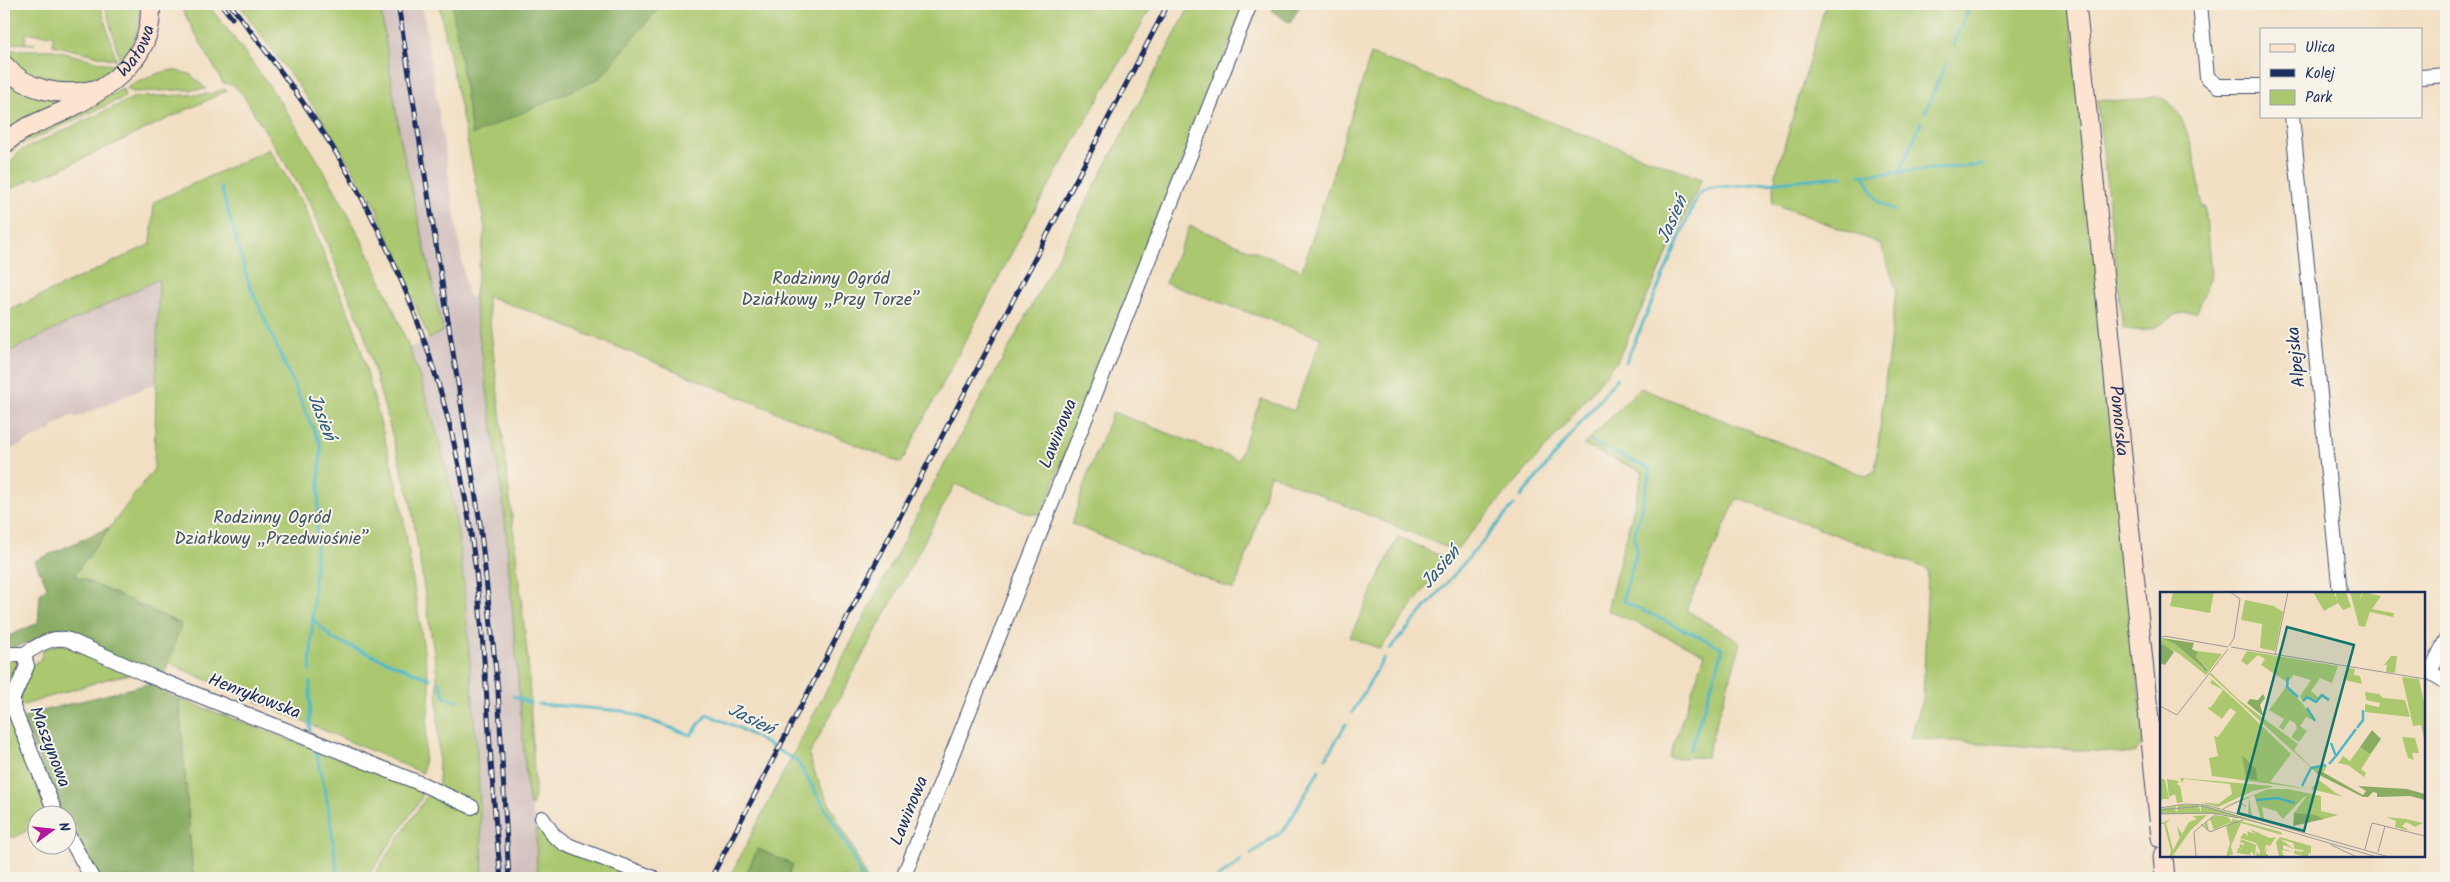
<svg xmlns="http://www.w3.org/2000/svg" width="2450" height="882" viewBox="0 0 2450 882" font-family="Kalam,sans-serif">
<rect width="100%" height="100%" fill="#f7f3e8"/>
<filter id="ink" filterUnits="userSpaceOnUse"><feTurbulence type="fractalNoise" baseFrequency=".02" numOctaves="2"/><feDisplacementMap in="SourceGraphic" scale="10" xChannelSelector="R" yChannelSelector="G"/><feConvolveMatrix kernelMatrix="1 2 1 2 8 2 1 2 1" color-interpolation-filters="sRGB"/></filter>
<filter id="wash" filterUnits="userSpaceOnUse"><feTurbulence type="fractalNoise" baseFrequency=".0096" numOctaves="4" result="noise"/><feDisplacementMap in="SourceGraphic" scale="20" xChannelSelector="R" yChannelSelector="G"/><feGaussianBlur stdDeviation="1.12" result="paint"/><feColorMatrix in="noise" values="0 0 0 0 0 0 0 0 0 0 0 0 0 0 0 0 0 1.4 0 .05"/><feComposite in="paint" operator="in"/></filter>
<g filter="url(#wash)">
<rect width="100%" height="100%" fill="#f2dfc3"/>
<path fill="#d1bfbd" d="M 380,4 L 422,4 L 467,294 L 474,299 L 504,508 L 527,789 L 536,828 L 537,878 L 483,878 L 481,809 L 459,541 L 450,487 L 429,407 L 408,349 L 442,331 L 400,137 Z
M 160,279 L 156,383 L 75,418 L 74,415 L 52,426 L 53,429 L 16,447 L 4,450 L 6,353 Z"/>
<path fill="#abc86f" stroke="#637c66" d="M 4,4 L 100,4 L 116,60 L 53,45 L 53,35 L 26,33 L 25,43 L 35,44 L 4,43 Z
M 105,4 L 139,4 C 142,26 134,44 120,61 Z
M 179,4 L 207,4 C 322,145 412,309 450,488 C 462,547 466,607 470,666 C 476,737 481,807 483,878 L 372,878 L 433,787 L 439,785 L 437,673 L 411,503 L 363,330 L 311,205 L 243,95 L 233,85 L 223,83 Z
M 239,4 L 380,4 L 400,137 L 443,331 L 429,339 L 375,205 L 318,113 Z
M 439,4 L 1153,4 L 1028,222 L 901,463 L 537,314 L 487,296 L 528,661 L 535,788 L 533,805 L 530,805 L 527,789 L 504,508 L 474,299 L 485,228 Z
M 1191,4 L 1245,4 L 1042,514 L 1031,514 L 955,484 L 809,755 C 821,799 851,836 866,878 L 787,878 L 793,865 L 758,849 L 744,878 L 729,878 L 928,494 L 1020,328 Z
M 1826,4 L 2070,4 L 2106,337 L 2104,387 L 2111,405 L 2144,740 L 2135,754 L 1910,738 L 1923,700 L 1928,569 L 1737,498 L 1686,610 L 1741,643 L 1706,757 L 1669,758 L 1705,654 L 1607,610 L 1643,472 L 1583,445 L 1640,388 L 1866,476 L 1875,471 L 1896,289 L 1881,244 L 1772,203 L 1776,174 Z
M 10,50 L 53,50 L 116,66 L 94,80 L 75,85 L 37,81 L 8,60 L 5,56 Z
M 1371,54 L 1702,179 L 1617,361 L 1549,444 L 1455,551 L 1270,474 L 1253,537 L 1234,590 L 1072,524 L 1088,473 L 1113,412 L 1238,460 L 1261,399 L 1294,411 L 1321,338 L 1165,283 L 1190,226 L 1302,270 Z
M 172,70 L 190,74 L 206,89 L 133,92 L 128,89 L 127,87 L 159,73 Z
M 4,74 L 76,99 L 4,137 Z
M 123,89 L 125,97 L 18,146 L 4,158 L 4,152 L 23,136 Z
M 224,89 L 227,91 L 54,172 L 35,179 L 33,176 L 29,180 L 4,192 L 4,170 L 20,151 L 135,97 L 210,94 Z
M 2149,97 C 2156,97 2161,97 2167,101 C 2189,114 2201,182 2201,206 L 2205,206 L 2211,276 L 2197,312 C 2190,313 2179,312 2174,316 C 2155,328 2147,334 2123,328 L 2097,100 L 2128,101 Z
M 269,149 L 303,204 L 356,331 L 400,497 L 430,689 L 423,773 L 168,663 L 180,624 L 74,575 L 154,469 L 159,279 L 6,353 L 4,404 L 4,313 L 151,244 L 154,202 Z
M 1398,537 L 1447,559 L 1380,649 L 1350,637 Z
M 62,644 L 131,674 L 107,679 L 17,707 L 30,666 L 41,659 L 43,649 Z
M 15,659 L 20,669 L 10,711 L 4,711 L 4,661 Z
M 179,699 L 421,788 L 422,797 L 367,878 L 193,878 Z
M 4,714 L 11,715 L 47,814 L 38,814 L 37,824 L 16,837 L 4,837 Z
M 536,828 L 561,846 L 643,878 L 537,878 Z"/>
<path fill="#88ac62" stroke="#526e60" d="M 452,4 L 662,4 L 600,78 L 472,135 Z
M 1275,4 L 1301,4 L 1290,23 L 1272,11 Z
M 110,527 L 74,575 L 181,624 L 164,677 L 51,634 L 15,647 L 6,645 L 4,638 L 38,623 L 40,594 L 47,587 L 35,561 Z
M 148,684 L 179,699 L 193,878 L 98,878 L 68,825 L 68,814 L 61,814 L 23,719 L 30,714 Z
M 758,849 L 793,865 L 787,878 L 744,878 Z"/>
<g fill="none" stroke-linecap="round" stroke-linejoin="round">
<path stroke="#4cb8c8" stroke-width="3" d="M 1953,45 L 1971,4
M 1925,112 L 1946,63
M 1900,172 L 1983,165
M 1860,175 L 1900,172 L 1921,122
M 1864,175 L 1877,201 L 1894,210
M 221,187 L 249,284 L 321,446 L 310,671
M 1626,362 L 1697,197 L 1703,191 L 1711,188 L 1843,176
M 1590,441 L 1651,469 L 1634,537 L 1637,551 L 1623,598 L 1625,602 L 1721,647 L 1722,653 L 1690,750
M 1521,497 L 1617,378
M 312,618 L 333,639 L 430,679
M 1390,649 L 1514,505
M 310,682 L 310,731
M 439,682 L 445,697 L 459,701
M 513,696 L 530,703
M 539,704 L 623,711 L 691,735 L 707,714 L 739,728 L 797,761 L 849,848 L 862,878
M 1352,713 L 1384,658
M 316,753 L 328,804 L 338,878
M 1326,758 L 1346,724
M 1251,854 L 1285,829 L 1319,770
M 1217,878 L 1241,861"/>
</g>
</g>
<g filter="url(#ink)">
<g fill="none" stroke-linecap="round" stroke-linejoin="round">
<defs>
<path id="street" d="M 2200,4 L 2207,77 L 2218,86 L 2261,86
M 2421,77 L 2446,75
M 2292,116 L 2340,593
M 2446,640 L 2430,672 L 2446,682
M 4,654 L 24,654
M 24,654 C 38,646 51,635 69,640 L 150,676 L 422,784 L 472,807
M 24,654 L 27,666 L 13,698 L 13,707 L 56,814
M 542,818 L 554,836 L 565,844 L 654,878
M 68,835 L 92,878
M 903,878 L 1250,4"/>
<g id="secondary">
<path id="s1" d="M 2076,4 L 2161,838"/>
<path d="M 4,65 C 26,91 61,97 94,90"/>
<path id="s2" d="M 4,144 C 21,127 46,120 68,109 C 110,87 155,57 150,4"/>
<path d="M 2163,856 L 2165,878"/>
</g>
</defs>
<use href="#street" stroke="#3b496d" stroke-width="16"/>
<use href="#secondary" stroke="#3b496d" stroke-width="21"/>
<use href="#street" stroke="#fff" stroke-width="14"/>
<use href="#secondary" stroke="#fde4d1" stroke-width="19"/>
<defs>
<path id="rail" d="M 221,4 L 232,18
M 230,4 C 269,55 308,106 341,161 C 414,283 459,423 475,564 C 488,669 489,774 501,878
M 398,4 L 480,523 L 498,690 L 509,878
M 711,878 L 1168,4"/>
</defs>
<use href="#rail" stroke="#1b2f5e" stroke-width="5"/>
<use href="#rail" stroke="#f7f3e8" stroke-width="3" stroke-dasharray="9" stroke-linecap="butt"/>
</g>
</g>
<g text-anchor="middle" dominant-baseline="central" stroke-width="4" stroke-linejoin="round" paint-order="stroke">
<g font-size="18" fill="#1b2f5e" stroke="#f7f3e8">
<text stroke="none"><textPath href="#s2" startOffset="165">Wałowa</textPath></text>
<text transform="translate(2297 357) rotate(-96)">Alpejska</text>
<text stroke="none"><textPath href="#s1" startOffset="419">Pomorska</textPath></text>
<text transform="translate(1059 434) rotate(-68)">Lawinowa</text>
<text transform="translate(254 697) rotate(21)">Henrykowska</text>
<text transform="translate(49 747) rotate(69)">Maszynowa</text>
<text transform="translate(910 811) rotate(-68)">Lawinowa</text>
</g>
<g font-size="18" fill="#3f5562" stroke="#f7f3e8">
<text x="831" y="279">Rodzinny Ogród<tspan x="831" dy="21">Działkowy „Przy Torze”</tspan></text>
<text x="272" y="518">Rodzinny Ogród<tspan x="272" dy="21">Działkowy „Przedwiośnie”</tspan></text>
</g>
<g font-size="19" font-style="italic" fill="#2a587e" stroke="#f7f3e8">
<text transform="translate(1673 220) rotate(-66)">Jasień</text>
<text transform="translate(321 417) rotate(69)">Jasień</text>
<text transform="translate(1441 568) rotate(-49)">Jasień</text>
<text transform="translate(751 720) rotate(27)">Jasień</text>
</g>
</g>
<g transform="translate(2160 592)">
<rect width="265" height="265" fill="#f2dfc3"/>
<path d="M 13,0 L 54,0 L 50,21 L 10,14 ZM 153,0 L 174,0 L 177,8 L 176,3 L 176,0 L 186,0 L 191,15 L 183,18 L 178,11 L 164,19 ZM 190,0 L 202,0 L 199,10 L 203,0 L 221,4 L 212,17 L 234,21 L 233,25 L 210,20 L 205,35 L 199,34 ZM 85,8 L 114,14 L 123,20 L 115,59 L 100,56 L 102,32 L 81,28 ZM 3,46 L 15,52 L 43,77 L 48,77 L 36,65 L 37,59 L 62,62 L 46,83 L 18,61 L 0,52 ZM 87,59 L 178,74 L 172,91 L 160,86 L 151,99 L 158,105 L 162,102 L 169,110 L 162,105 L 156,111 L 147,106 L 143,110 L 140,104 L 151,88 L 134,83 L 127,90 L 101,73 L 105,67 L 98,63 L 87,73 L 81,69 ZM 231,64 L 237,64 L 235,81 L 226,80 L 227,73 L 224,73 ZM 189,76 L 195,77 L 194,83 L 200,84 L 202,92 L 185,88 ZM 51,81 L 79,108 L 138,152 L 134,158 L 151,175 L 167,174 L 163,181 L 159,178 L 158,181 L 161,185 L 49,82 ZM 48,84 L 75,108 L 131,162 L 110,190 L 149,197 L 52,184 L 49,166 L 58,164 L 54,144 L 58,145 L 76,120 L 70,116 L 62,127 L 47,116 L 51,115 L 63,98 L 50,91 L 52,88 ZM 242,85 L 259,87 L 265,115 L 265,150 L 261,133 L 253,134 ZM 126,95 L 143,112 L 149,122 L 147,125 L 149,122 L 155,129 L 146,125 L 140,134 L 147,139 L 139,150 L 131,145 L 137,136 L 135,131 L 130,128 L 123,138 L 119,135 L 124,127 L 109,118 ZM 205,100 L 219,102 L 223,106 L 245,108 L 250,125 L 205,120 L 205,112 L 219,115 L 220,111 L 206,108 ZM 242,145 L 255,146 L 259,161 L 252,161 L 254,168 L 248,166 ZM 221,147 L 201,177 L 206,181 L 204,185 L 188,173 L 178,171 L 183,164 L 190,169 L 200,155 L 210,162 ZM 0,186 L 5,188 L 9,207 L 2,207 L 0,213 ZM 20,186 L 112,194 L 112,195 L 93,199 L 58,215 L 40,210 L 58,212 L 72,202 L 70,192 L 24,187 L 22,191 ZM 7,187 L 19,189 L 17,192 L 20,194 L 23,210 L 17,211 L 15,202 L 9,205 ZM 159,188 L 176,201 L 184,205 L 151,197 ZM 108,197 L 128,197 L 161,204 L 161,219 L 178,223 L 164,227 L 134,221 L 146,205 L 141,202 L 145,204 L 123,227 L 116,219 L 102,215 L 104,227 L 101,227 L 94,203 L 89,205 L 92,224 L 88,222 L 89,206 L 60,216 ZM 18,213 L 38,213 L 41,220 L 41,213 L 47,214 L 128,239 L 62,222 L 0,222 L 0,217 L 16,214 L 15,218 L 17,220 ZM 47,223 L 30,239 L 12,265 L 9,265 L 11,259 L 4,232 L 0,232 L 0,226 L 2,231 L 10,227 L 6,231 L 13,258 L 20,245 L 19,244 L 17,234 L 22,242 L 29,230 L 37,227 L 32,224 ZM 56,223 L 68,225 L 71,229 L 69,231 L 51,239 L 47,238 L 44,233 L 47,229 L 49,239 L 54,238 L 50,227 ZM 226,225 L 246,227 L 263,231 L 255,235 L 246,229 L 253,234 L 246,230 L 242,234 L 250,239 L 235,235 L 236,229 ZM 73,227 L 121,240 L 122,243 L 81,231 L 71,254 L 73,262 L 66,265 L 70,251 L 66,235 ZM 90,237 L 110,246 L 116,245 L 110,254 L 106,253 L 104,261 L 107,255 L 106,262 L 107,262 L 108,263 L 108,264 L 96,264 L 97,259 L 99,263 L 100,259 L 96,251 L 80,246 L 84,241 L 88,244 L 87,239 L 95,242 ZM 120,245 L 151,254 L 151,263 L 150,260 L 147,265 L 135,262 L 134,261 L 134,260 L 135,258 L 142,262 L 137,258 L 142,260 L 144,258 L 135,257 L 133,251 L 120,247 L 134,257 L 123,253 L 123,257 L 134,260 L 122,258 L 123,263 L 130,265 L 119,265 L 116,250 ZM 81,247 L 96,253 L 95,264 L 91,259 L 90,263 L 77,261 L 78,256 L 82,257 L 79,255 L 80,252 L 84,254 L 83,250 L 80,251 Z" fill="#abc86f"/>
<path d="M 2,46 L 34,51 L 32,57 L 38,60 L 36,65 L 48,78 L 46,79 L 15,52 ZM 0,50 L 14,60 L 5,73 L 0,71 L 0,53 L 3,53 ZM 103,102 L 105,106 L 100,113 L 104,125 L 87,111 L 90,107 L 98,108 ZM 212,138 L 221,147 L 210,162 L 200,155 ZM 82,163 L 96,177 L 97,188 L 86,186 ZM 159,178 L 203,203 L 206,199 L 198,194 L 247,197 L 265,202 L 265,208 L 250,204 L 217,205 L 217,201 L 213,200 L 208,205 L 203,205 L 163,185 L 157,181 ZM 134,221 L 155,223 L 164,227 L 133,234 Z" fill="#88ac62"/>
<path fill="none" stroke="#4cb8c8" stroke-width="2.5" d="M 128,85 L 127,95 L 138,105M 143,109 L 147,105 L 156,110 L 162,103 L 169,108M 147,116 L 155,129M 197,136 L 203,128 L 203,118M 176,164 L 196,137M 169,172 L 176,164 L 171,151M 142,194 L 151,176 L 166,173M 96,208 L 118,206 L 135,211"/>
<path fill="none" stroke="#9c999b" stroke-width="1" d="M 0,47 L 4,44 L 68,55M 69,54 L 74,46 L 80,7 L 70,0M 71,55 L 265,87M 115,63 L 128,0M 0,114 L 17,123 L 68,57M 0,216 L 25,212 L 46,213 L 229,265M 63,217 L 79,209 L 86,215M 0,218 L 42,214 L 217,265M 0,222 L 52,221 L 79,226M 41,232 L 50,240 L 65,234M 65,234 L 83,228M 171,253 L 197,265M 205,257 L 212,231 L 265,244M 218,260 L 225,234M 36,265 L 34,240 L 57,221"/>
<path fill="#0f766e" fill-opacity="0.15" stroke="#0f766e" stroke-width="2.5" d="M 127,35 L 194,53 L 144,239 L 78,221 Z"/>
<rect width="265" height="265" fill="none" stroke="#1b2f5e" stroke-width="2.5"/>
</g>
<rect width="2450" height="882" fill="none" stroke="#f7f3e8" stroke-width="20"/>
<rect x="2260" y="28" width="162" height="90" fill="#f7f3e8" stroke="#9fa5b1"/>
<rect x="2270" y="44" width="25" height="8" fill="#fde4d1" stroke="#9fa5b1"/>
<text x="2305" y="52" font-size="15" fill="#1b2f5e">Ulica</text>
<rect x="2270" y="69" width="25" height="8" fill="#1b2f5e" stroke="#9fa5b1"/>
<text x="2305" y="78" font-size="15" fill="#1b2f5e">Kolej</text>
<rect x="2270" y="90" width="25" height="15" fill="#abc86f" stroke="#9fa5b1"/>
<text x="2305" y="102" font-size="15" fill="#1b2f5e">Park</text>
<g transform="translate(52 830) rotate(75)"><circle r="24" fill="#f7f3e8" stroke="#9fa5b1"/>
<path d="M0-4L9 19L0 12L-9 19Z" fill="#b5179e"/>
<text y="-8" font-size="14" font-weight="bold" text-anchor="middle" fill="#1b2f5e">N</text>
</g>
</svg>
